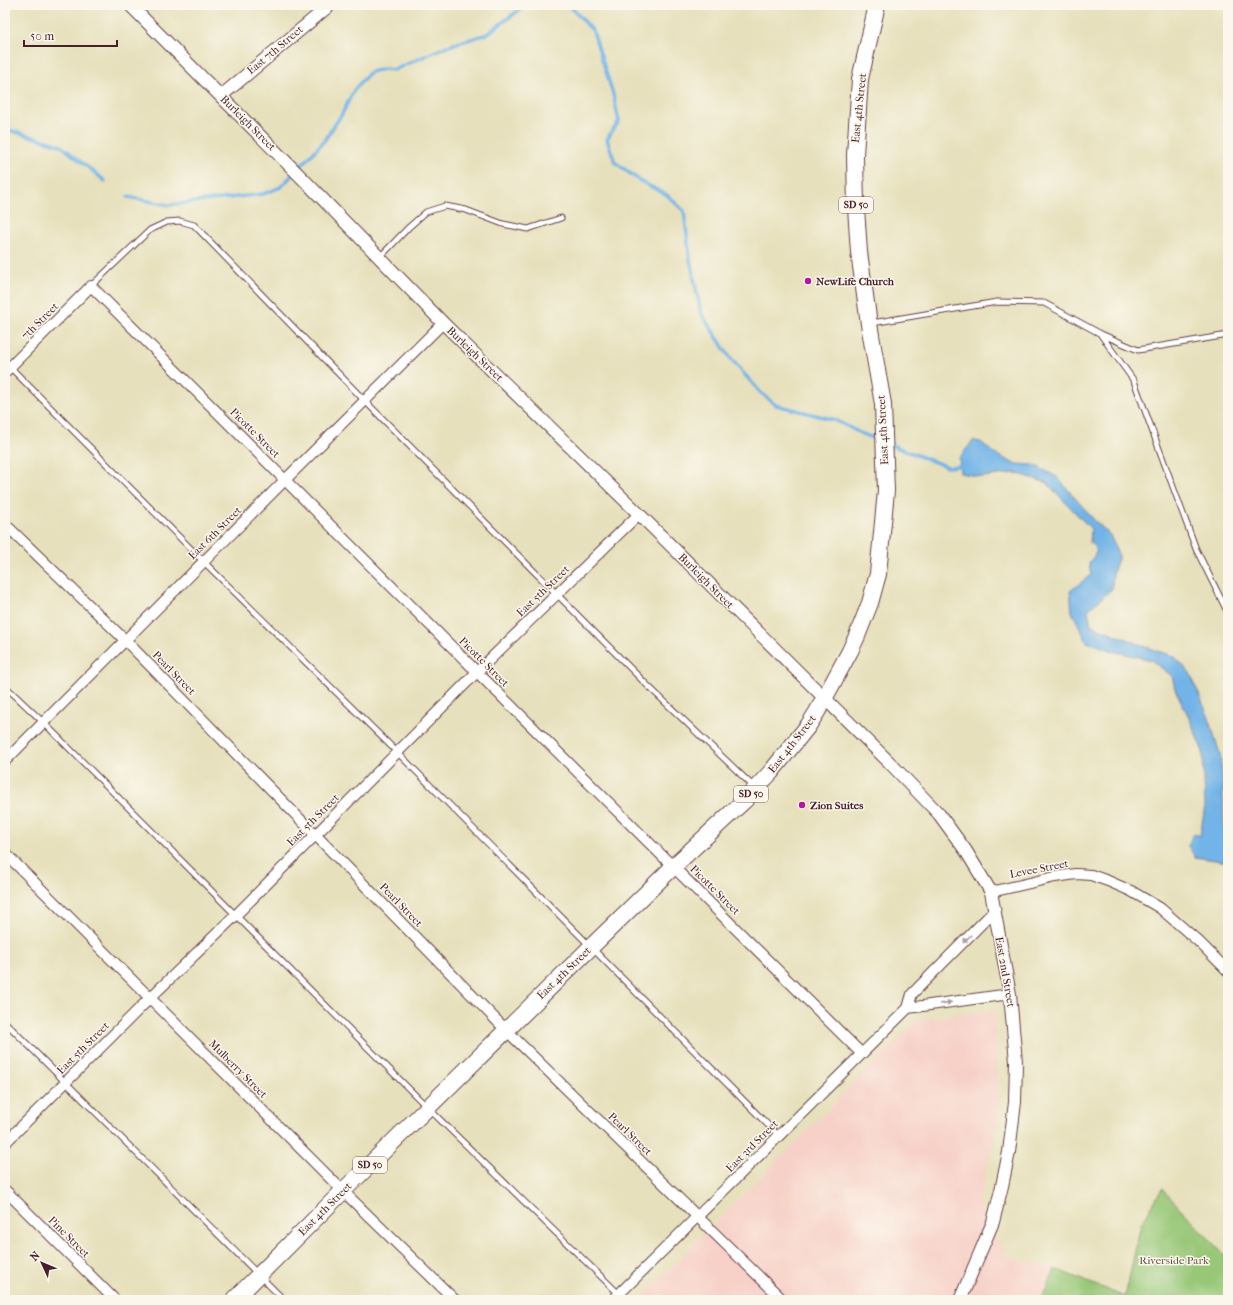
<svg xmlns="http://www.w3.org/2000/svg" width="1233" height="1305" viewBox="0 0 1233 1305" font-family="'IM FELL French Canon',serif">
<rect width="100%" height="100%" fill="#fbf7ec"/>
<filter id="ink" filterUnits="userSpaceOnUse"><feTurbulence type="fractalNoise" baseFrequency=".025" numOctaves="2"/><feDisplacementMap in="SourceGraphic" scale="8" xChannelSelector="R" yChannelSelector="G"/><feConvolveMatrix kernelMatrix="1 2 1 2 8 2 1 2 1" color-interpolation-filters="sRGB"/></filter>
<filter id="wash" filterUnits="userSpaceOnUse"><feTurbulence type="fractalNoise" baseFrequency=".012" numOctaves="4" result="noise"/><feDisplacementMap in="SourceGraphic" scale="16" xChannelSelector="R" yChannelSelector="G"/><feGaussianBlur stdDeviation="0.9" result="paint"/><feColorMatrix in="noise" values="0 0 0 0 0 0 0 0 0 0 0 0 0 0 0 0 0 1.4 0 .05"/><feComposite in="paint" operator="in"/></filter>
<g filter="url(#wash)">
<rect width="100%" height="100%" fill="#e7e0bc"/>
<path fill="#f7d1c8" d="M 995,1010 L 998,1118 L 978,1205 L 1007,1256 L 1055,1269 L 1041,1300 L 639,1300 L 918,1019 Z"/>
<path fill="#97c777" stroke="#707351" d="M 1162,1189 L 1228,1259 L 1228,1300 L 1041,1300 L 1055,1269 L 1125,1297 L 1141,1224 Z"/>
<path fill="#72b4e7" stroke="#5e6a89" d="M 973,441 L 981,442 L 995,454 L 1015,464 L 1034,465 L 1057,477 L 1094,520 L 1110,535 L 1119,556 L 1113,573 L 1112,589 L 1088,610 L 1091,625 L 1149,648 L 1174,656 L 1190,673 L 1209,718 L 1220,754 L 1223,786 L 1224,838 L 1228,843 L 1228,862 L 1195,857 L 1188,846 L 1193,833 L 1200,836 L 1205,806 L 1203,752 L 1188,715 L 1175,689 L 1172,676 L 1151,660 L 1117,652 L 1087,642 L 1072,612 L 1070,591 L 1091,575 L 1089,564 L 1097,551 L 1090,542 L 1091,529 L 1047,483 L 1016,473 L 982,477 L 960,473 L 959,458 Z"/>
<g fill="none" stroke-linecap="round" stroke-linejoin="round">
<path stroke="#72b4e7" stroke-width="3.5" d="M 565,5 L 571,7 L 593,31 L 613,94 L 619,121 L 607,139 L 615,162 L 640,181 L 667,195 L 684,211 L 690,259 L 701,313 L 731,359 L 761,393 L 776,405 L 835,420 L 860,433 L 881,441
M 5,130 L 9,130 L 60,145 L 105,181
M 128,197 L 169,205 L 263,194 L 281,187 L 324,141 L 342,114 L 354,90 L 370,72 L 384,69 L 394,70 L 445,47 L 487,34 L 526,5
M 888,444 L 948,467 L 960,466"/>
</g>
</g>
<g filter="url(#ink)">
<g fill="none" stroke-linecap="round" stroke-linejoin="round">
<defs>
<path id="service" d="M 380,257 L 409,227 L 426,212 L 445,206 L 466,210 L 503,224 L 528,229 L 561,218
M 91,286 L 150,230 L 167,222 L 180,221 L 194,225 L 365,401 L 647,685 L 755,788
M 872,323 L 997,302 L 1044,303 L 1101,334 L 1138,350 L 1228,335
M 1101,335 L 1134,381 L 1196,549 L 1228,613
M 5,362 L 204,562 L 397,752 L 779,1136
M 5,686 L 43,722 L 428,1108 L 619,1294
M 5,1022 L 284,1300"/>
<path id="minor" d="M 5,372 L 91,286 L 477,672 L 862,1054
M 5,524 L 125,640 L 506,1030 L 783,1300
M 5,761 L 285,480 L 443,323
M 5,853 L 343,1191 L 455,1300
M 991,892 L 1055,877 L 1076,874 L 1091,875 L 1108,881 L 1131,891 L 1160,908 L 1198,941 L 1228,971
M 908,1008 L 1010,994
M 5,1143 L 150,998 L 235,916 L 477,672 L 639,514
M 5,1190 L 115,1300
M 613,1300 L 908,1008 L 912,994 L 994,911"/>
<path id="tertiary" d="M 130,5 L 309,185 L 443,323 L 639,514 L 889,762 L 939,814 L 966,851 L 991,892 L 1010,994 L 1016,1062 L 1015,1102 L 1009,1152 L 1002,1186 L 993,1222 L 960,1300
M 221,96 L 330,5"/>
<path id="trunk" d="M 234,1300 L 343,1191 L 591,947 L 674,866 L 745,800 L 771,772 L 808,726 L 817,712 L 850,651 L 857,636 L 870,603 L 878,574 L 886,491 L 883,404 L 869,324 L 859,252 L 856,208 L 855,155 L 860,79 L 877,5"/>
</defs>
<use href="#service" stroke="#623c41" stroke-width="7"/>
<use href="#minor" stroke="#623c41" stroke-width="12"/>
<use href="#tertiary" stroke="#623c41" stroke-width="14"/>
<use href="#trunk" stroke="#623c41" stroke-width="18"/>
<use href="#service" stroke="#fff" stroke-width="5"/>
<use href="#minor" stroke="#fff" stroke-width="10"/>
<use href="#tertiary" stroke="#fff" stroke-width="12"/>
<use href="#trunk" stroke="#fff" stroke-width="16"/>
<defs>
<path id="rail" d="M 5,7 L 7,5"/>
</defs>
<use href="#rail" stroke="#4a1f2b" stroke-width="4.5"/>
<use href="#rail" stroke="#fbf7ec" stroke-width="3" stroke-dasharray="9" stroke-linecap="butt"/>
</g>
<defs><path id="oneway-solid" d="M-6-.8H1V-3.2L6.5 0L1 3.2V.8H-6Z"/></defs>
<g fill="#ae9aa0">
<use href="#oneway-solid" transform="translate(967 939) rotate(135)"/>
<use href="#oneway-solid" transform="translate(946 1003) rotate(-8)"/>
</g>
</g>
<g fill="#b5179e" stroke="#fbf7ec" stroke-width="1.5">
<circle cx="808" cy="281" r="4"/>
<circle cx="802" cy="805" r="4"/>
</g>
<g text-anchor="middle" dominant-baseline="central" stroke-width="3" stroke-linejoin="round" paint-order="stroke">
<g fill="#fbf7ec" stroke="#7f6065" stroke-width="1">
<rect x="839" y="197" width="34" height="16" rx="3"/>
<rect x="734" y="786" width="34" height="16" rx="3"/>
<rect x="353" y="1157" width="34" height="16" rx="3"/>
</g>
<g font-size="10" font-weight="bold" fill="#4a1f2b">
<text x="856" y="205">SD 50</text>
<text x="751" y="794">SD 50</text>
<text x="370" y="1165">SD 50</text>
</g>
<g font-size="11" fill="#4a1f2b" stroke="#fbf7ec">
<text transform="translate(275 50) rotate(-40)">East 7th Street</text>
<text transform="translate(859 108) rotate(-84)">East 4th Street</text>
<text transform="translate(248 123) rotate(45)">Burleigh Street</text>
<text transform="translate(40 321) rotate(-45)">7th Street</text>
<text transform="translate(475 354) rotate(44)">Burleigh Street</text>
<text transform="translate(883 430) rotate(-93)">East 4th Street</text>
<text transform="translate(255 433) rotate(45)">Picotte Street</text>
<text transform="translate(215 533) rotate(-45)">East 6th Street</text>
<text transform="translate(706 581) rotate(45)">Burleigh Street</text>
<text transform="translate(543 591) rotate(-44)">East 5th Street</text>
<text transform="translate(484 662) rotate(45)">Picotte Street</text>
<text transform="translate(174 673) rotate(46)">Pearl Street</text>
<text transform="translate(792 744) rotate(-52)">East 4th Street</text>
<text transform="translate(313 820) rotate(-45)">East 5th Street</text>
<text transform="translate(1039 869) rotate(-11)">Levee Street</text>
<text transform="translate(715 890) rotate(45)">Picotte Street</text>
<text transform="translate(401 905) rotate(46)">Pearl Street</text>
<text transform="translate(1005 972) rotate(80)">East 2nd Street</text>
<text transform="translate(564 973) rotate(-44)">East 4th Street</text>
<text transform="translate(83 1048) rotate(-45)">East 5th Street</text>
<text transform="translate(238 1069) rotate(45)">Mulberry Street</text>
<text transform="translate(630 1134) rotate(44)">Pearl Street</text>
<text transform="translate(752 1146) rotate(-45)">East 3rd Street</text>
<text transform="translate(325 1209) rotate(-45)">East 4th Street</text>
<text transform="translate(69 1237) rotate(45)">Pine Street</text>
</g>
<g font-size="11" font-weight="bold" fill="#4a1f2b" stroke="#fbf7ec" text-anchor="start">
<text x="816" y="281">NewLife Church</text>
<text x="810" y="805">Zion Suites</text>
</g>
<g font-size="11" fill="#615142" stroke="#fbf7ec">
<text x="1174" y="1260">Riverside Park</text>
</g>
</g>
<rect width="1233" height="1305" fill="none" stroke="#fbf7ec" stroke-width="20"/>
<g transform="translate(42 1263) rotate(314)" stroke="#fbf7ec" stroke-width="3" paint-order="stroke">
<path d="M0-3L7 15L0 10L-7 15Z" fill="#4a1f2b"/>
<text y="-6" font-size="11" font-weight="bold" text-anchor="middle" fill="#4a1f2b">N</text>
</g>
<path d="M24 40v6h93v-6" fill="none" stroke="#4a1f2b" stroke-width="2"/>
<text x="30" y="40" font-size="12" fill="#4a1f2b" stroke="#fbf7ec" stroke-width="3" paint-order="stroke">50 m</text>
</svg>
